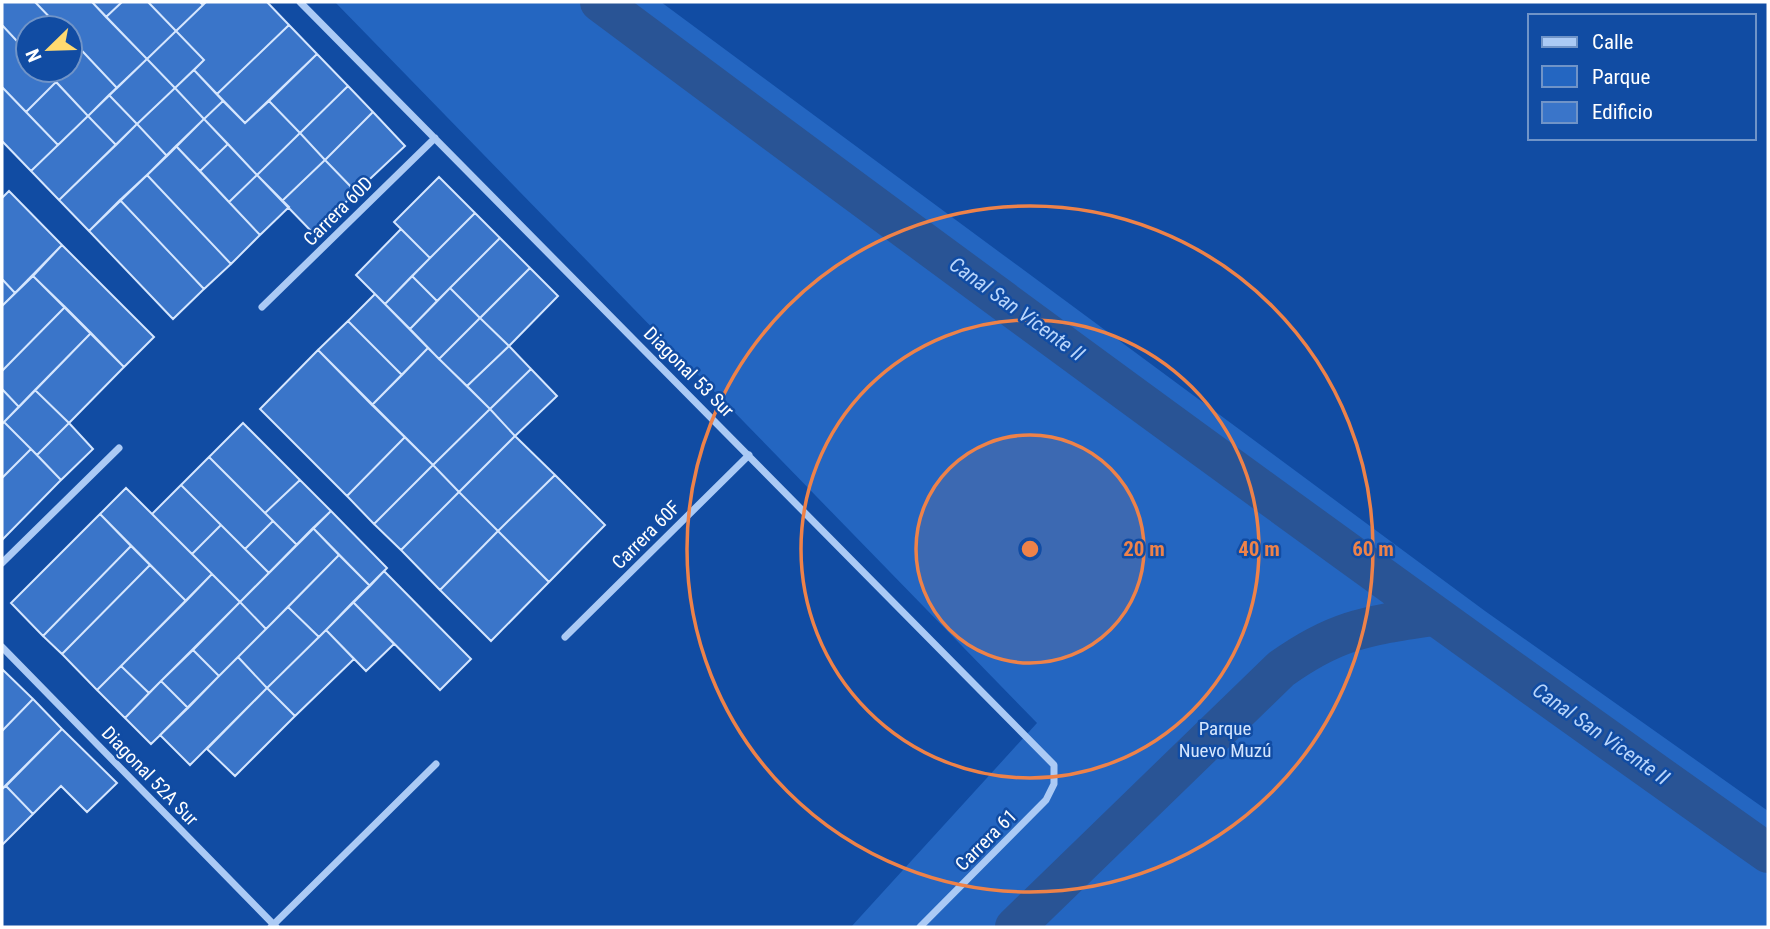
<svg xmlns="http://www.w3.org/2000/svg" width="1770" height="929" viewBox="0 0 1770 929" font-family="'Roboto Condensed',sans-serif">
<rect width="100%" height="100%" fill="#114ca3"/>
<path fill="#2466c1" d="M 335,2 L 661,2 L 1485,611 L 1768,811 L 1768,927 L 851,927 L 1037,723 Z"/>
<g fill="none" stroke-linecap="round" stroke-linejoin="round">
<path stroke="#295495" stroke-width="40" d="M 600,2 C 986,290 1374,575 1768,853
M 1015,927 L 1281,669 C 1337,629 1367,626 1433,616"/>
</g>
<path fill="#3a75c9" stroke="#d5e6fe" stroke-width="2" d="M 2,2 L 35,2 L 60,28 L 28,28 L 28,53 L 2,25 Z
M 35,2 L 92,2 L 147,59 L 117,88 L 70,38 L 70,28 L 60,28 Z
M 92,2 L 122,2 L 106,17 Z
M 122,2 L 148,2 L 176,31 L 147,59 L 106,17 Z
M 148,2 L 200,2 L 203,5 L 176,31 Z
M 206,2 L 267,2 L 289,25 L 217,94 L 194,70 L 204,60 L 176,31 Z
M 2,25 L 28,53 L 28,70 L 45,70 L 56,82 L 26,112 L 2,87 Z
M 289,25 L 317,54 L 245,123 L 217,94 Z
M 176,31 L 204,60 L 175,88 L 147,59 Z
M 70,38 L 117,88 L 88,116 L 45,70 L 70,70 Z
M 317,54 L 348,86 L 300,133 L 269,101 Z
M 147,59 L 175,88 L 137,124 L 109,95 Z
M 194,70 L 223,101 L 204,119 L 175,88 Z
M 56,82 L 88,116 L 58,145 L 26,112 Z
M 348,86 L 373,112 L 325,160 L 300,133 Z
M 2,87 L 58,145 L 31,171 L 2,141 Z
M 175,88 L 204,119 L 167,156 L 137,124 Z
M 109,95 L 137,124 L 116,145 L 88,116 Z
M 223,101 L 245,123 L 269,101 L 300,133 L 257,175 L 204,119 Z
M 373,112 L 405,146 L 356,192 L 325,160 Z
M 88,116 L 116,145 L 59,200 L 31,171 Z
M 204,119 L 228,144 L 200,171 L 176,146 Z
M 137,124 L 167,156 L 89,231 L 59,200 Z
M 300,133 L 325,160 L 282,201 L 257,175 Z
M 228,144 L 257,175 L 229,202 L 200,171 Z
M 176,146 L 260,235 L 231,264 L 147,175 Z
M 325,160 L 356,192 L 314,234 L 282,201 Z
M 147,175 L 231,264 L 204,289 L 120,200 Z
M 257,175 L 289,207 L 260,235 L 229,202 Z
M 439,177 L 475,213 L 430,258 L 394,222 Z
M 9,191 L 62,245 L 15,293 L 2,279 L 2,198 Z
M 120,200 L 204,289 L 173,319 L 89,231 Z
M 475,213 L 500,238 L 437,301 L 412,276 Z
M 401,229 L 430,258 L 385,304 L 356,275 Z
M 500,238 L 530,268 L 480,318 L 450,288 Z
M 62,245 L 154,337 L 124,367 L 33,276 Z
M 530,268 L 558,296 L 509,346 L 480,318 Z
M 33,276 L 65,307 L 2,371 L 2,306 Z
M 412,276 L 437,301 L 410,329 L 385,304 Z
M 2,279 L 15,293 L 2,306 Z
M 450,288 L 480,318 L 439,359 L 410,329 Z
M 375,294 L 428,348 L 402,375 L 348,321 Z
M 65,307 L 91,333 L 19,407 L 2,389 L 2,371 Z
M 480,318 L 509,346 L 467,386 L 439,359 Z
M 348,321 L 402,375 L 372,405 L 318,350 Z
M 91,333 L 124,367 L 69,423 L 35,390 Z
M 509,346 L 531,369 L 490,409 L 467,386 Z
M 428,348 L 490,409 L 433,465 L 372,405 Z
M 318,350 L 405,437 L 347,496 L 260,409 Z
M 531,369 L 557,396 L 515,436 L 490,409 Z
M 2,389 L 19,407 L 2,424 Z
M 35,390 L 69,423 L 37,455 L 4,422 Z
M 490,409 L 515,436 L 459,492 L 433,465 Z
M 4,422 L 31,449 L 2,478 L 2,424 Z
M 69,423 L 93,449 L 61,480 L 37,455 Z
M 243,423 L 300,480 L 265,513 L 209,457 Z
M 515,436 L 555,475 L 498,531 L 459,492 Z
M 405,437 L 433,465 L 374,524 L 347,496 Z
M 31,449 L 61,480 L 2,540 L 2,478 Z
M 209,457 L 273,521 L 245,549 L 181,485 Z
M 433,465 L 459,492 L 401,550 L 374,524 Z
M 555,475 L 605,525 L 549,582 L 498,531 Z
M 300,480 L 331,511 L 297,545 L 265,513 Z
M 181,485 L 221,525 L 192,554 L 152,514 Z
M 126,488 L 212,574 L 186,601 L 100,514 Z
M 459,492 L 498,531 L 440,590 L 401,550 Z
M 331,511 L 387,568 L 370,586 L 313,528 Z
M 100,514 L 131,546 L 43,636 L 11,603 Z
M 273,521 L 297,545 L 269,573 L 245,549 Z
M 221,525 L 269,573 L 240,602 L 192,554 Z
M 313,528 L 339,555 L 266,629 L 240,602 Z
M 498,531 L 549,582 L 491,641 L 440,590 Z
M 131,546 L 150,565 L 62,654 L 43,636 Z
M 339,555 L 370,586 L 319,637 L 288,607 Z
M 150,565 L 186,601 L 97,690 L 62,654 Z
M 384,571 L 471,659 L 440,690 L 353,602 Z
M 212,574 L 240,602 L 149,693 L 121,666 Z
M 240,602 L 266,629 L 219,676 L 193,650 Z
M 353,602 L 394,644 L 366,671 L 326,630 Z
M 288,607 L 319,637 L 267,688 L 238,657 Z
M 326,630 L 354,659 L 295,716 L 267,688 Z
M 193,650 L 219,676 L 188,708 L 161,681 Z
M 238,657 L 267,688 L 190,765 L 160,735 Z
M 121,666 L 149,693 L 125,718 L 97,690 Z
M 2,669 L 33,699 L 2,731 Z
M 161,681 L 188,708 L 151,744 L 125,718 Z
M 267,688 L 295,716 L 235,776 L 207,749 Z
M 33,699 L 62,729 L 2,789 L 2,731 Z
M 62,729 L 117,783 L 87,812 L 61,786 L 33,814 L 6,786 Z
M 6,786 L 33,814 L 2,845 L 2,789 Z"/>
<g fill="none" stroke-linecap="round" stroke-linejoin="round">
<path stroke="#abcaf5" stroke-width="7" d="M 300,2 L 1054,765 L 1054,784 L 1046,800 L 920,927
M 262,307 L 435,138
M 2,563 L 119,448
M 565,637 L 749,455
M 2,647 L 276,927
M 271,927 L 436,764"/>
</g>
<circle cx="1030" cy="549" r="114" fill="#ee8249" fill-opacity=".12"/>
<g fill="none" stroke="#ee8249" stroke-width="3.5">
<circle cx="1030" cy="549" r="114"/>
<circle cx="1030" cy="549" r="229"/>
<circle cx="1030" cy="549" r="343"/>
</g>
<g text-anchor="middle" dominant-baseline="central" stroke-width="5" stroke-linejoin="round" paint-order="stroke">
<g font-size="19" fill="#fff" stroke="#114ca3">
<text transform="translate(338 211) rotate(-45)">Carrera 60D</text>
<text transform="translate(689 372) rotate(45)">Diagonal 53 Sur</text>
<text transform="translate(646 535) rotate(-45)">Carrera 60F</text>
<text transform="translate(150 776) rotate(46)">Diagonal 52A Sur</text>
<text transform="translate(986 840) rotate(-45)">Carrera 61</text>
</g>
<g font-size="19" fill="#d5e6fe" stroke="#114ca3">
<text x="1225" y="728">Parque<tspan x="1225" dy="22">Nuevo Muzú</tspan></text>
</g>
<g font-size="21" font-style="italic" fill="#b8d5fb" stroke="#114ca3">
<text transform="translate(1017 309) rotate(36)">Canal San Vicente II</text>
<text transform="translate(1601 734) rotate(35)">Canal San Vicente II</text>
</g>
</g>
<circle cx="1030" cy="549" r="10" fill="#ee8249" stroke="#114ca3" stroke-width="3.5"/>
<g font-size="21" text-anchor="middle" font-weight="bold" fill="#ee8249" stroke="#114ca3" stroke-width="5" stroke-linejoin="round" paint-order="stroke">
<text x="1144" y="556">20 m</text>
<text x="1259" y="556">40 m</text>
<text x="1373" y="556">60 m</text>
</g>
<rect width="1770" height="929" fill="none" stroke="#ffffff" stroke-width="7"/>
<rect x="1528" y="14" width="228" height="126" fill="#114ca3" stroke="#7094c8" stroke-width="2"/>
<rect x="1542" y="37" width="35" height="10" fill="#abcaf5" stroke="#7094c8" stroke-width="2"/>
<text x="1592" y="49" font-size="21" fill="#ffffff">Calle</text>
<rect x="1542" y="66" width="35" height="21" fill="#2466c1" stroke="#7094c8" stroke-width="2"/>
<text x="1592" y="84" font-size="21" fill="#ffffff">Parque</text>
<rect x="1542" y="102" width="35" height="21" fill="#3a75c9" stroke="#7094c8" stroke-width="2"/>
<text x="1592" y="119" font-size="21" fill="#ffffff">Edificio</text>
<g transform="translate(49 49) rotate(247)"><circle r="33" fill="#114ca3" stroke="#7094c8" stroke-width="2"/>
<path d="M0-5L12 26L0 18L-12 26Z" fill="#ffda70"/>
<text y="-10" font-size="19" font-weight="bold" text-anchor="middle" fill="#ffffff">N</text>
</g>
</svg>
